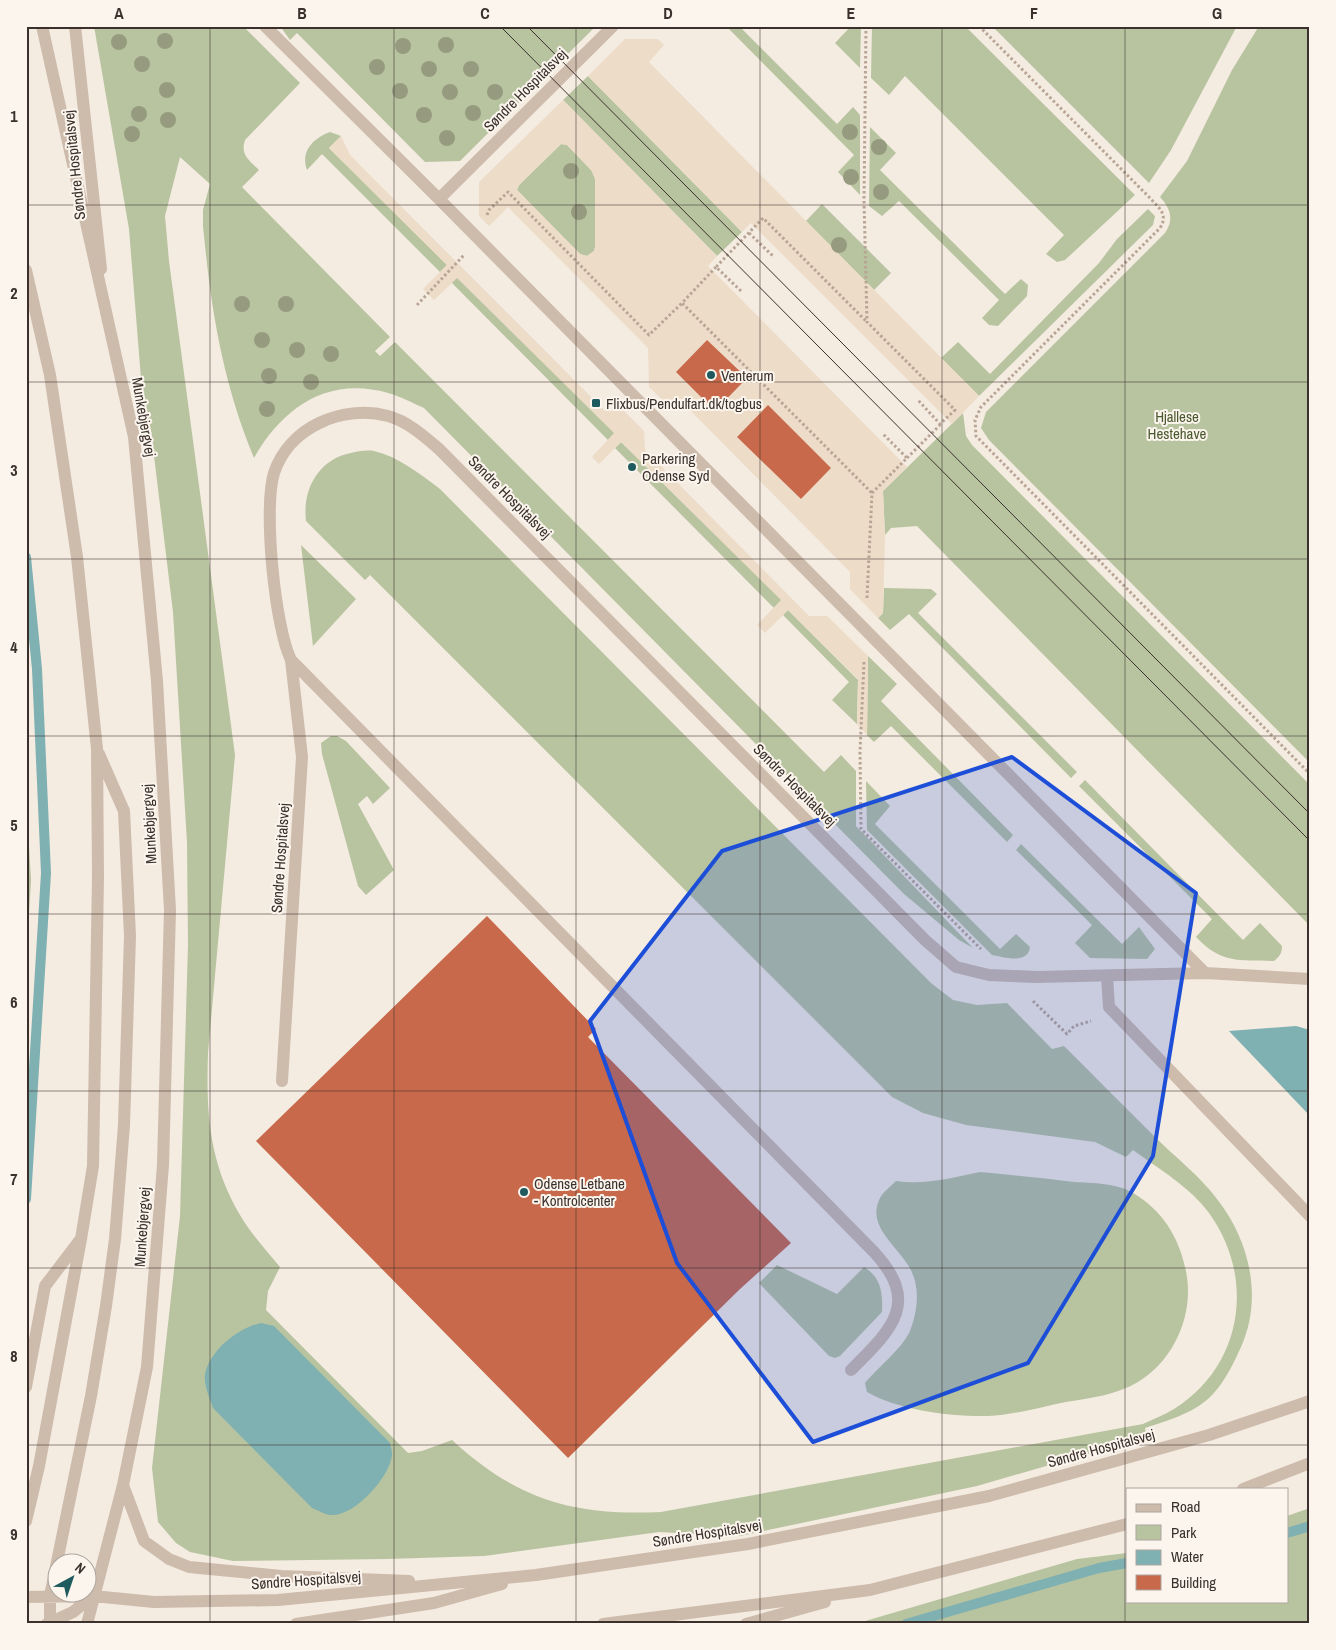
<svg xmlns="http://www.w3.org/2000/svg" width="1336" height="1650" viewBox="0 0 1336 1650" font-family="'Archivo Narrow',sans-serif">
<rect width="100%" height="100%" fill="#f4ebe1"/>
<path fill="#b8c4a0" d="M 94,26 L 243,26 L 300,83 L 245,140 C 240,155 249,160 259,170 L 242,187 L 390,337 L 375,351 L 380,356 L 395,342 L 824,772 L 841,755 L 856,771 L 856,826 L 973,948 L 959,940 L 904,894 L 424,408 C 412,403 400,396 388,393 C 328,376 283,407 254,458 C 222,380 211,309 203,226 L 203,210 L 210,184 L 180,157 L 165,216 L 169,261 L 235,755 L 208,1053 C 206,1113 209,1162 240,1215 C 251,1234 267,1251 280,1267 L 268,1291 L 266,1310 L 408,1453 L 422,1451 L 452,1440 C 517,1500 574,1516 661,1512 L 1143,1424 C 1153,1419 1164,1415 1174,1409 C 1243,1366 1256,1278 1209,1213 C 1190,1187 1159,1169 1133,1150 L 1126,1157 L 1095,1142 L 966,1125 L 923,1113 L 892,1097 L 370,575 L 365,580 L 306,521 C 302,489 319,459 351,453 C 358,451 367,450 374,451 C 399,457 420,474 440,489 L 931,983 L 953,1000 L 977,1005 L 1007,1003 L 1052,1049 L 1064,1046 C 1095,1077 1125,1107 1155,1137 C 1175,1157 1200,1176 1217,1199 C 1250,1241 1263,1298 1241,1347 C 1216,1403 1201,1410 1145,1428 L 1146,1437 L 977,1486 L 740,1536 L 659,1532 L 484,1556 L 387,1559 L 233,1561 L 190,1552 L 176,1543 L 158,1522 L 152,1468 L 180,1216 L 188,945 L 187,842 L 173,612 L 151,431 L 142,391 L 129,229 Z
M 280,26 L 596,26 L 460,161 L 425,162 L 297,33 L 290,40 Z
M 726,26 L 739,26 L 837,124 L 853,107 L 860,115 L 860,195 L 838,172 L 854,155 Z
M 851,26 L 861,26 L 860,68 L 835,43 Z
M 872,26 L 965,26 L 1135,195 L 1065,260 L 1057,262 L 1046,254 L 1064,235 L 905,76 L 889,95 L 871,78 Z
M 992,26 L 1237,26 L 1171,150 L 1149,183 Z
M 1259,26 L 1310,26 L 1310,763 L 989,440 L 981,428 L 986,412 L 1165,233 C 1174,220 1171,209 1160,197 L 1187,161 L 1232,70 Z
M 588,76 L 742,232 L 717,256 L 563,100 Z
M 870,127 L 896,153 L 880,170 L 1005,294 L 1021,279 L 1028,285 L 1027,296 L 998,326 L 989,325 L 982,318 L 999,300 L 899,201 L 882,216 L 869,206 Z
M 330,132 L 341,136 L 329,148 L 447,265 L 440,272 L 322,154 L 307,170 C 300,151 314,138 330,132 Z
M 561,144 L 567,145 L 593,172 L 595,179 L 595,247 L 594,251 L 587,256 L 580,254 L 517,190 L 519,185 Z
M 822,204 L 891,273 L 874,290 L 806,221 Z
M 1148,209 L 1155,216 L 1153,225 L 979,396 L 941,358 L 958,342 L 990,374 L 1099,263 L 1117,239 Z
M 457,277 L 615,433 L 608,440 L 451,282 Z
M 963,413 L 966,436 L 972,445 L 1310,785 L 1310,926 L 917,526 L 891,528 L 885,535 L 883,491 Z
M 621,442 L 782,600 L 774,608 L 615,448 Z
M 301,545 L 356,599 L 313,646 Z
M 884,588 L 931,589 L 937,594 L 918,613 L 1077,772 L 1071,778 L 909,614 L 890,630 L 878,618 L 883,613 Z
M 788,610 L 858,680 L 857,724 L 832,700 L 849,682 L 783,615 Z
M 868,656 L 897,684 L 881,701 L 1013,835 L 1007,842 L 891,726 L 874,742 L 867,735 Z
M 331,736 L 337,736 L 346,741 L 390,788 L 373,804 L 367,796 L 358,804 L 394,870 L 366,895 L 358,886 L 322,754 L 321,743 Z
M 1085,780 L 1243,940 L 1260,923 L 1282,946 C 1282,953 1280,956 1274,961 C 1240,960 1221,964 1196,937 L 1212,919 L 1079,786 Z
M 866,781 L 890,806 L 875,824 L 1000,949 L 1016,934 L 1030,947 C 1028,965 1004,957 992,955 L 867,830 Z
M 26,795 L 31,880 L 26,965 Z
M 1021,844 L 1122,944 L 1139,927 L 1155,949 L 1147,959 L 1090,958 L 1075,943 L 1092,925 L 1016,850 Z
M 980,1172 C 1012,1175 1043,1178 1074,1182 C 1093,1183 1117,1183 1133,1193 C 1162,1210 1178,1236 1185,1267 C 1196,1310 1176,1359 1138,1382 C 1116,1395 1091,1398 1066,1402 C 1041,1407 1013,1415 988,1416 C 952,1417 898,1410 867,1392 L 865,1383 C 878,1367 901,1350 910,1331 C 918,1310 921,1285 908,1265 C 896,1245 866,1225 880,1198 C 883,1192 891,1186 896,1181 C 924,1185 952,1178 980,1172 Z
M 777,1265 L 837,1294 L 864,1267 C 881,1277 883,1293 882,1312 L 840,1356 L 835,1358 L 829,1356 L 759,1283 Z
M 1310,1508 L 1310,1624 L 855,1624 L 1077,1559 L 1127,1553 L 1127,1601 L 1287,1601 L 1287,1516 Z"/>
<path fill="#ecdcc8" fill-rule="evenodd" d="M 625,39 L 658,39 L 664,45 L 649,62 L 979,396 L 952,424 L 751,223 L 742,232 L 588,76 Z
M 563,100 L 717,256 L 708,266 L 907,467 L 883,491 L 885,535 L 883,613 L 878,618 L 850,589 L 850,572 L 687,407 L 670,407 L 649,387 L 648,348 L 508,207 L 489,226 L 479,216 L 479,182 ZM 561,144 L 567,145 L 591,170 L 595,179 L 595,247 L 594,251 L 587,256 L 580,254 L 517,190 L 519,185 ZM 707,340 L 747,378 L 715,411 L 676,372 ZM 768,406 L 831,468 L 801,499 L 737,437 Z
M 341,136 L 350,155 L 605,411 L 624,411 L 644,431 L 645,450 L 809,616 L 827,616 L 868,656 L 867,735 L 857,724 L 858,679 L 788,610 L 765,633 L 757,625 L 781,600 L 621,442 L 599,464 L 592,457 L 614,433 L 457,278 L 434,300 L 423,289 L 447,265 L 329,148 Z"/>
<path fill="#7fb0b2" d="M 1296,1026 L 1310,1030 L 1310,1116 L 1229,1031 Z
M 261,1323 L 274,1326 L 390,1443 C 391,1447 392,1451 392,1455 C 390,1477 354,1517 331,1515 C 325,1515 318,1510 312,1508 L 213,1408 C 209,1396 202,1382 206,1370 C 214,1347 239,1328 261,1323 Z"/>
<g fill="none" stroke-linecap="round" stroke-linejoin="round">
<path stroke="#7fb0b2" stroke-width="10" d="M 26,557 L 37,669 L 46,873 L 26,1199
M 1287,1533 L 1310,1526
M 906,1624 L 1099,1568 L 1127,1563"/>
</g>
<path fill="#c8694b" d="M 707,340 L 747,378 L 715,411 L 676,372 Z
M 768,405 L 831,468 L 801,499 L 737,437 Z
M 487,916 L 596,1029 L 588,1037 L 791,1243 L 740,1289 L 568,1458 L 256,1141 Z"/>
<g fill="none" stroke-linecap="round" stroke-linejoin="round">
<path stroke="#b9a596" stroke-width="3" stroke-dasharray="2.5 2.5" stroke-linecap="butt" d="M 866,26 L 864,200 L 867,322 L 955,410 L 940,424 L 917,399
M 979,26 L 1149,197 C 1158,207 1169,214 1160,228 L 981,407 L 975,420 L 976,436 L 1310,774
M 487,215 L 489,210 L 508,192 L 649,335 L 682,303
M 749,233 L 774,257
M 716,267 L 682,303 L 872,493
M 741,291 L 716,267 L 763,218 L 867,322
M 417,305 L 464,255
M 907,458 L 940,425
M 867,598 L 872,493 L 907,458 L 882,433
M 864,662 L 860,752 L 861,829 L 981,949
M 1033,1001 L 1067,1034 L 1074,1026 L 1091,1021"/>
<path stroke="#cdbbac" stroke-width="12" d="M 75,26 L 101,269
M 265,26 L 439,199 L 1205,973
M 439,199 L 613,26
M 291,660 L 874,1252 C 921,1303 892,1329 851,1370
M 1107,976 L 1109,1007 L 1310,1216
M 282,1081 L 302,757 L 291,660 C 275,628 263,508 274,473 C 289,427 343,404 388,416 C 407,421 424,436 439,449 L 925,940 L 956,967 L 989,975 L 1037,977 L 1205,973 L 1310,979"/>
<path stroke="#cdbbac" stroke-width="12" d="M 42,26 L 134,437 L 157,681 L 170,910 L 163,1165 L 147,1367 L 123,1485 L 87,1624
M 26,270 L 50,375 L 77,557 L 97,749 L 98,877 L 93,1166 L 81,1239 L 39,1466 L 26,1521
M 26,1387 L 45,1286 L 80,1240
M 123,1485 L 144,1541 L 169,1559 L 189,1567 L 281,1576 L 409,1581
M 1243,1489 L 1310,1463
M 26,1597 L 93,1596 L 154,1602 L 278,1600 L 536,1575 L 748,1544 L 989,1496 L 1209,1435 L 1310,1401
M 47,1624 L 73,1612 L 93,1596
M 50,1624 L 50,1596 L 91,1396 L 106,1306 L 115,1239 L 124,1125 L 130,936 L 124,811 L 99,754
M 296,1624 L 434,1603 L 502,1584
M 603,1624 L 870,1590 L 1127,1524
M 746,1624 L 825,1602"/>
<path stroke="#3b302b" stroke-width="1" d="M 500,26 L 1310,841
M 527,26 L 1310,814"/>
</g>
<g fill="#969b7f">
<circle cx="165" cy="41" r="8"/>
<circle cx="119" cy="42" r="8"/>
<circle cx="446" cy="45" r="8"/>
<circle cx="403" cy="46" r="8"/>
<circle cx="142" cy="64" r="8"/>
<circle cx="377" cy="67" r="8"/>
<circle cx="429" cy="69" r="8"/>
<circle cx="471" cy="69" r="8"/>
<circle cx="167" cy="90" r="8"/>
<circle cx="400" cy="91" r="8"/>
<circle cx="450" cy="92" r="8"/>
<circle cx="495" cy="92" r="8"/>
<circle cx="473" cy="113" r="8"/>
<circle cx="139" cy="114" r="8"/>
<circle cx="424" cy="115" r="8"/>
<circle cx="168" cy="120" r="8"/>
<circle cx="850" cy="132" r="8"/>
<circle cx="132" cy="134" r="8"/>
<circle cx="447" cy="138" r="8"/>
<circle cx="879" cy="147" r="8"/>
<circle cx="571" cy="171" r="8"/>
<circle cx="851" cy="177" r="8"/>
<circle cx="881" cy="192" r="8"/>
<circle cx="579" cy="212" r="8"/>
<circle cx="839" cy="245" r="8"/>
<circle cx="242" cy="304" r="8"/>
<circle cx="286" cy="304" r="8"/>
<circle cx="262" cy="340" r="8"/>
<circle cx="297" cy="350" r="8"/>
<circle cx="331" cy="354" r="8"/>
<circle cx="269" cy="376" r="8"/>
<circle cx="311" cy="382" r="8"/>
<circle cx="267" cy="409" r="8"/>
</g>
<path fill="#1d4ed8" fill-opacity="0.2" stroke="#1d4ed8" stroke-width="4" stroke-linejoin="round" d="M 1012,757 L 1196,893 L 1153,1156 L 1028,1363 L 813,1442 L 677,1263 L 590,1021 L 722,851 Z"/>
<path fill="none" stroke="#3b302b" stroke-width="1" stroke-opacity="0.55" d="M 210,26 L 210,1624M 394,26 L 394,1624M 576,26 L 576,1624M 760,26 L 760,1624M 942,26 L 942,1624M 1125,26 L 1125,1624M 26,205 L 1310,205M 26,382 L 1310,382M 26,559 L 1310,559M 26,736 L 1310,736M 26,914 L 1310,914M 26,1091 L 1310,1091M 26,1268 L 1310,1268M 26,1445 L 1310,1445"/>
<g fill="#1f5a5e" stroke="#fbf5ee" stroke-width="2">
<circle cx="711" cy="375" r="5"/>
<rect x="591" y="398" width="10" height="10" rx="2.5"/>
<circle cx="632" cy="467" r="5"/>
<circle cx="524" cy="1192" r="5"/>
</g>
<g text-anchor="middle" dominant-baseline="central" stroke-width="4" stroke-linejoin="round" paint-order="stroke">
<g font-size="15" fill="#3b302b" stroke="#fbf5ee">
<text transform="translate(525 90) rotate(-45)">Søndre Hospitalsvej</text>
<text transform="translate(74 165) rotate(-96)">Søndre Hospitalsvej</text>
<text transform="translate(144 417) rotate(80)">Munkebjergvej</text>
<text transform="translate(510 497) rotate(45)">Søndre Hospitalsvej</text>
<text transform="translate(795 785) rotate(45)">Søndre Hospitalsvej</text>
<text transform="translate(149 824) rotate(-93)">Munkebjergvej</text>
<text transform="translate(280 858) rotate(-86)">Søndre Hospitalsvej</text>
<text transform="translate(142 1227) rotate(-86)">Munkebjergvej</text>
<text transform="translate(1101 1448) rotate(-15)">Søndre Hospitalsvej</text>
<text transform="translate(707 1533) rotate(-9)">Søndre Hospitalsvej</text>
<text transform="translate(306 1580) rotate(-4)">Søndre Hospitalsvej</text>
</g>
<g font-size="15" fill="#3b302b" stroke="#fbf5ee" text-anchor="start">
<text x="721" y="375">Venterum</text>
<text x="606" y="403">Flixbus/Pendulfart.dk/togbus</text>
<text x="642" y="458">Parkering<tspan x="642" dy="17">Odense Syd</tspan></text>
<text x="534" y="1183">Odense Letbane<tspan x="534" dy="17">- Kontrolcenter</tspan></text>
</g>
<g font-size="15" fill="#4a5a2e" stroke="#fbf5ee">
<text x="1177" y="416">Hjallese<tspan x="1177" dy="17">Hestehave</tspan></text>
</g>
</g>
<rect width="1336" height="1650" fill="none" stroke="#fbf5ee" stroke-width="55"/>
<rect x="1126" y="1488" width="162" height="115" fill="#fbf5ee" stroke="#aea6a0"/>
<rect x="1136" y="1504" width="25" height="8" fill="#cdbbac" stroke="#aea6a0"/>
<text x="1171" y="1512" font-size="15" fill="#3b302b">Road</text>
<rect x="1136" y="1525" width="25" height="15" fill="#b8c4a0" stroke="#aea6a0"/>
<text x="1171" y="1538" font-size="15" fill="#3b302b">Park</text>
<rect x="1136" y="1550" width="25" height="15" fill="#7fb0b2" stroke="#aea6a0"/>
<text x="1171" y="1562" font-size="15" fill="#3b302b">Water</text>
<rect x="1136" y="1575" width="25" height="15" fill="#c8694b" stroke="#aea6a0"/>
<text x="1171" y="1588" font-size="15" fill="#3b302b">Building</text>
<g transform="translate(72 1578) rotate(40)"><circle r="24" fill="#fbf5ee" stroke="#aea6a0"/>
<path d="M0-4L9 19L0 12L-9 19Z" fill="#1f5a5e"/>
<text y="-8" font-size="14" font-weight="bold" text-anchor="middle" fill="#3b302b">N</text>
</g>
<rect x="28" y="28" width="1280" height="1594" fill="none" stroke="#3b302b" stroke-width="2"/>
<g font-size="16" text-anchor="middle" font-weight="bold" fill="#3b302b">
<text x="119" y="19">A</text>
<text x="302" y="19">B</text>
<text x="485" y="19">C</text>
<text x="668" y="19">D</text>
<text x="851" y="19">E</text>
<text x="1034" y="19">F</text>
<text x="1217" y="19">G</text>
<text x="14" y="122">1</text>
<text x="14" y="299">2</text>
<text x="14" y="476">3</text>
<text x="14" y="653">4</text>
<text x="14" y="831">5</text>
<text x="14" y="1008">6</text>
<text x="14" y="1185">7</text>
<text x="14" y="1362">8</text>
<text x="14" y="1540">9</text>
</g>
</svg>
